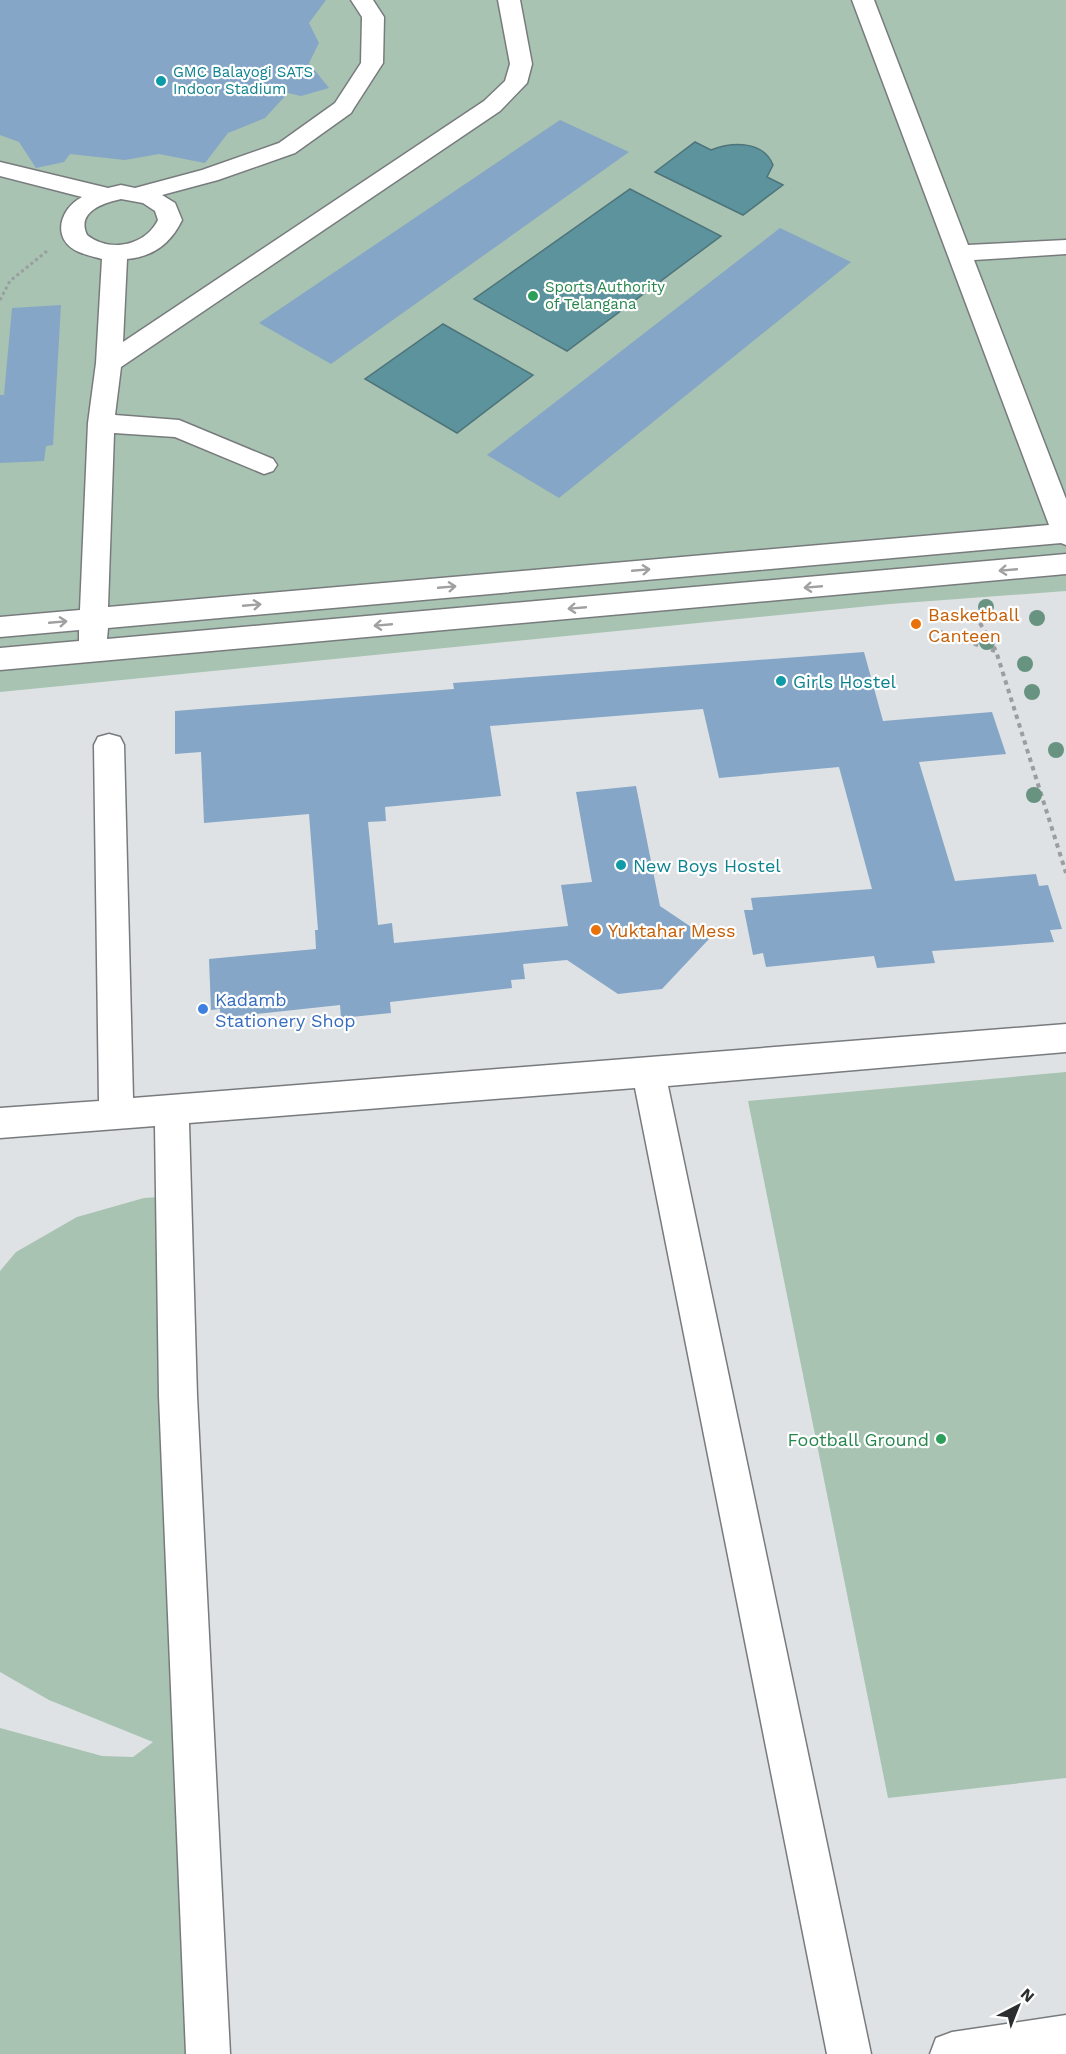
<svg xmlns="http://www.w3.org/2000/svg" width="1066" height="2054" viewBox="0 0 1066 2054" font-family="'Work Sans',sans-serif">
<rect width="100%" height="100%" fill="#dee2e5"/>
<path fill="#a8c3b1" d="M 0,0 L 1066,0 L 1066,591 L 890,604 L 0,692 Z
M 1066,1072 L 1066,1778 L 888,1798 L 748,1101 Z
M 173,1196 L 208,2054 L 0,2054 L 0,1728 L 102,1756 L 133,1757 L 153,1742 L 49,1700 L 0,1672 L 0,1271 L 16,1252 L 77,1217 L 144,1198 Z"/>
<path fill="#5d939c" stroke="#4e747b" stroke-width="1.5" d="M 695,142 L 711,150 C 732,142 763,140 773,165 L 767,177 L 783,185 L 743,215 L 655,172 Z
M 630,189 L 721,236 L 567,351 L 474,299 Z
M 443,324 L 533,375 L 457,433 L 365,379 Z"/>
<path fill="#85a6c6" d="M 0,0 L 326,0 L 309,23 L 319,43 L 309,63 L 329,88 L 301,96 L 288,93 L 265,118 L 228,133 L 205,163 L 159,154 L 125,160 L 70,154 L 64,162 L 36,168 L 19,142 L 0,135 Z
M 560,120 L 629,152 L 331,364 L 259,323 Z
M 780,228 L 851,262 L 559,498 L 487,455 Z
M 61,305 L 53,445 L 46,446 L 44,461 L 0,463 L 0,395 L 4,395 L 12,308 Z
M 864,652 L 883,721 L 992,712 L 1006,754 L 919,762 L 955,881 L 1036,874 L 1039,886 L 1048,885 L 1062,929 L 1050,930 L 1054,942 L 932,951 L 935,963 L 877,968 L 874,956 L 766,967 L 763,953 L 753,955 L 744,910 L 753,910 L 751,898 L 872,889 L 839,767 L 719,778 L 703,709 L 490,726 L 501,796 L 385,807 L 386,821 L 368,822 L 378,925 L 392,923 L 394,943 L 568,926 L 561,885 L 592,882 L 576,792 L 636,786 L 660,906 L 709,939 L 662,989 L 618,994 L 567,960 L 523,964 L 525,979 L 511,980 L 512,988 L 390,1002 L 391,1013 L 341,1018 L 340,1005 L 220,1018 L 220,1009 L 211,1010 L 209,959 L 316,949 L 315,930 L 318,930 L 309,814 L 204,823 L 201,752 L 175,754 L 175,711 L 454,689 L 453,683 Z"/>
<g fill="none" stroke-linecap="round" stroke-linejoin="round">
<defs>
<path id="minor" d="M 351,0 L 373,0 L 384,17 L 383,63 L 354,108 L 351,113 L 295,153 L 218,180 L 162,195 L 175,203 L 182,220 C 171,243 153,257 127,259 L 123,342 L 484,101 L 505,81 L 510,64 L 498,0 L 520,0 L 532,64 L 527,83 L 500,111 L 121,367 L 115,415 L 179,420 L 273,459 L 277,465 L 273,471 L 264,474 L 175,437 L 114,433 L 108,607 L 1049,525 L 852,0 L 874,0 L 968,245 L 1066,240 L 1066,254 L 974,260 L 1066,499 L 1066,545 L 1061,543 L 108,628 L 107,639 L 1066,554 L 1066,574 L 0,670 L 0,648 L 79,641 L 79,630 L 0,637 L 0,617 L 80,610 L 88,423 L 96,363 L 102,259 C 95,257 86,255 79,252 C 51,240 59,209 82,197 L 0,176 L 0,162 L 108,188 L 121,185 L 135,188 L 202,170 L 279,143 L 335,103 L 361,63 L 362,17 ZM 121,199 L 143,203 L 155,211 L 158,220 C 145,246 110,253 87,235 C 76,212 103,203 121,199 Z
M 109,734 L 120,737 L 124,745 L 133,1098 L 1066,1024 L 1066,1052 L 668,1086 L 871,2054 L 827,2054 L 635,1088 L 189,1123 L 197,1396 L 230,2054 L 186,2054 L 159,1396 L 155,1126 L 0,1138 L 0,1108 L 99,1101 L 94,745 L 98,737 Z
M 1066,2015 L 1066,2054 L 930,2054 L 936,2038 L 952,2032 Z"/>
</defs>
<use href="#minor" stroke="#787b7e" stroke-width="3"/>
<path stroke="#9a9ea0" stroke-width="3" stroke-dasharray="3 3" stroke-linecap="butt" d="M 0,300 L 10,281 L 47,251"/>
<path stroke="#9a9ea0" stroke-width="4" stroke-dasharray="4.5 4.5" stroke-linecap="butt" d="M 980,623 L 996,651 L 1066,873
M 940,632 L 995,651"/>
<use href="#minor" fill="#fff" fill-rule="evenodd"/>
</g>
<g fill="#689381">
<circle cx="986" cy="607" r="8"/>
<circle cx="1037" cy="618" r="8"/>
<circle cx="987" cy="642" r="8"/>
<circle cx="1025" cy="664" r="8"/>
<circle cx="1032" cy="692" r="8"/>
<circle cx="1056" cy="750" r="8"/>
<circle cx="1034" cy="795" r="8"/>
</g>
<defs><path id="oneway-shaft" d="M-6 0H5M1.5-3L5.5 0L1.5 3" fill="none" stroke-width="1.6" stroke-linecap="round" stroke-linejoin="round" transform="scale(1.5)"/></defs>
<g stroke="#a0a0a1">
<use href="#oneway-shaft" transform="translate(641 570) rotate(-5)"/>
<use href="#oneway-shaft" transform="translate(1008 570) rotate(175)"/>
<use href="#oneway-shaft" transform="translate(447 587) rotate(-5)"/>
<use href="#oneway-shaft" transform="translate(813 587) rotate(175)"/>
<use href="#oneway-shaft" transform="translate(252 605) rotate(-5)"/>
<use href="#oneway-shaft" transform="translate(577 608) rotate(175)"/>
<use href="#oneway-shaft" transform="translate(58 622) rotate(-5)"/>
<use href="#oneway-shaft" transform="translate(383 625) rotate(175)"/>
</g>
<g fill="#0f9aa8" stroke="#fff" stroke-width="2">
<circle cx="161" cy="81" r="6"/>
<circle cx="781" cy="681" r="6"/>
<circle cx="621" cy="865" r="6"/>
</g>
<g fill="#2e9e5b" stroke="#fff" stroke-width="2">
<circle cx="533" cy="296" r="6"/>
<circle cx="941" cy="1439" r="6"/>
</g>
<g fill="#e8710a" stroke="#fff" stroke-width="2">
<circle cx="916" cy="624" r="6"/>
<circle cx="596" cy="930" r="6"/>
</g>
<circle fill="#3f7fe0" stroke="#fff" stroke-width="2" cx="203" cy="1009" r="6"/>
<g text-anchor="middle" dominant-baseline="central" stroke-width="4.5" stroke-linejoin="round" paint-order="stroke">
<g font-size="15" fill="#0d838f" stroke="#fff" text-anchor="start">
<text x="173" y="72">GMC Balayogi SATS<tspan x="173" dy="17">Indoor Stadium</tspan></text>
</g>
<g font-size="15" fill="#27864d" stroke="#fff" text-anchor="start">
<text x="545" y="287">Sports Authority<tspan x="545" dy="17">of Telangana</tspan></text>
</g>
<g font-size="18" fill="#c56008" stroke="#fff" text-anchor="start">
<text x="928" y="614">Basketball<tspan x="928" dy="21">Canteen</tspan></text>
<text x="608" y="930">Yuktahar Mess</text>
</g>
<g font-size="18" fill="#0d838f" stroke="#fff" text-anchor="start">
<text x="793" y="681">Girls Hostel</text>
<text x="633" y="865">New Boys Hostel</text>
</g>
<g font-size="18" fill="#366cbe" stroke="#fff" text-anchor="start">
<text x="215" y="999">Kadamb<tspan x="215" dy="21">Stationery Shop</tspan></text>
</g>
<g font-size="18" fill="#27864d" stroke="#fff" text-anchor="end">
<text x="929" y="1439">Football Ground</text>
</g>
</g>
<g transform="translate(1018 2006) rotate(42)" stroke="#ffffff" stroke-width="4.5" paint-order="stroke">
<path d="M0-4.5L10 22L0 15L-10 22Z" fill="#2b2d2e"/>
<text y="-9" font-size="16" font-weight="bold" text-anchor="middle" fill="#2b2d2e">N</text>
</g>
</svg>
